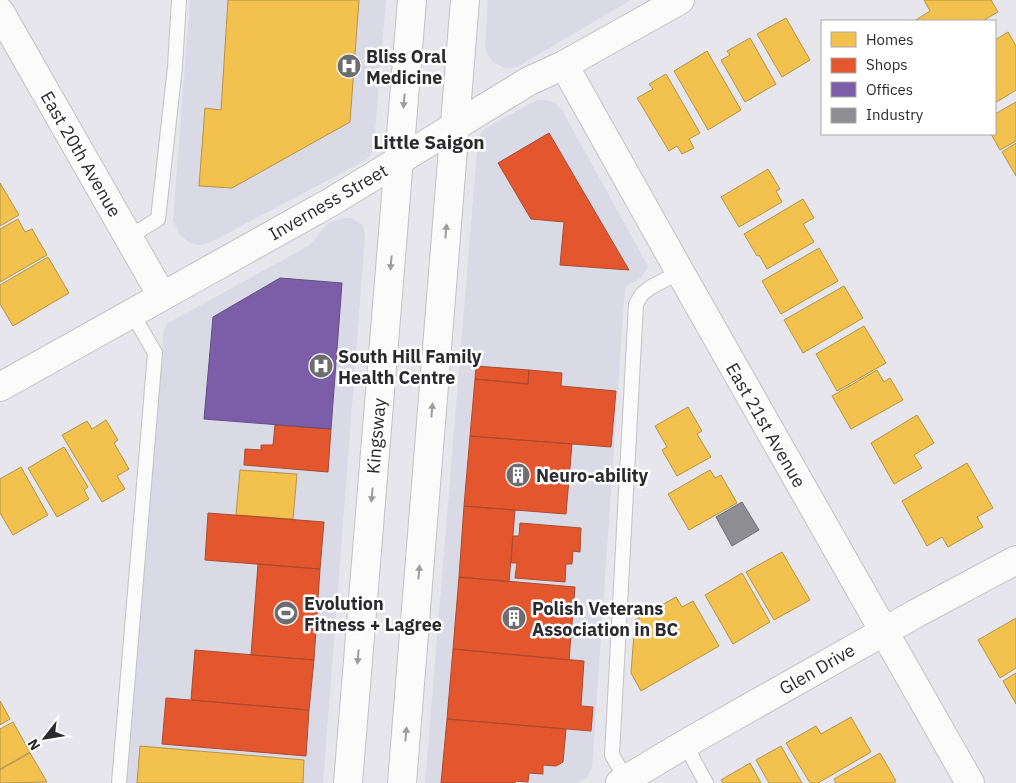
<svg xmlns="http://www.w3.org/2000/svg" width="1016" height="783" viewBox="0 0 1016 783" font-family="'IBM Plex Sans',sans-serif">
<rect width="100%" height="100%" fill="#e6e6ec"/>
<path fill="#dadae7" d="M 190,0 L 386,0 L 374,144 L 371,154 L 366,160 L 219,238 L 208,243 L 198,245 L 190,243 L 180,235 L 173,220 Z
M 488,0 L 631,0 L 517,67 L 507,69 L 494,63 L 487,54 L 485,45 Z
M 538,100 L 545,100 L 555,103 L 562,110 L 648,266 L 641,278 L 625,287 L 592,768 L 587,777 L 577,783 L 425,783 L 478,139 L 482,131 L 488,127 L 527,105 Z
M 343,218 L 351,218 L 363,225 L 365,236 L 323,783 L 126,783 L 164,329 L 168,323 L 310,245 L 323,228 L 330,222 Z"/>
<path fill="#f2c14e" stroke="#b69445" d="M 228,0 L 359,0 L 350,122 L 232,188 L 199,186 L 205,108 L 221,110 Z
M 924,0 L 991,0 L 998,12 L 982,21 L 916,21 L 916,20 L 930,11 Z
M 786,18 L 810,60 L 782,77 L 757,34 Z
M 1008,32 L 1016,46 L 1016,90 L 995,103 L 995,40 Z
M 750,38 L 776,84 L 745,102 L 721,60 L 730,55 L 727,51 Z
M 707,51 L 741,110 L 708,130 L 674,71 Z
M 666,74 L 700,133 L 689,139 L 694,148 L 682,154 L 677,146 L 669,151 L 637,98 L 653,89 L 649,84 Z
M 1016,102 L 1016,141 L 1000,150 L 991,134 L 995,134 L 995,114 Z
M 1016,143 L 1016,176 L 1002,152 Z
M 768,169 L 780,189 L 776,191 L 782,202 L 739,227 L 721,197 Z
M 0,183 L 19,215 L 0,226 Z
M 803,199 L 814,218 L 803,224 L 814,242 L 767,269 L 759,255 L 757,256 L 744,234 Z
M 18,219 L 25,232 L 32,229 L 47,255 L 0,282 L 0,229 Z
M 819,248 L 838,281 L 781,314 L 762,281 Z
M 48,257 L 69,293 L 13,326 L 0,304 L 0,285 Z
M 844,286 L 863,318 L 803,353 L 784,320 Z
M 864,326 L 886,363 L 837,391 L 816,354 Z
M 877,370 L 884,382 L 890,378 L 903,400 L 851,429 L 832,396 Z
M 688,407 L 702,431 L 697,434 L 711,457 L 677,476 L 662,450 L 667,447 L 655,426 Z
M 917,415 L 934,443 L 914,455 L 922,468 L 894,484 L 871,443 Z
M 106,420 L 118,440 L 114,443 L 129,469 L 117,476 L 125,489 L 102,502 L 62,435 L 87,421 L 92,429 Z
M 64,447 L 88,487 L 84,490 L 89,499 L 57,517 L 28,468 Z
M 967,463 L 993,508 L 977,517 L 983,527 L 948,547 L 942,537 L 927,546 L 902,501 Z
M 21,467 L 48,515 L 13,535 L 0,513 L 0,479 Z
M 240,470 L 297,474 L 293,519 L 236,515 Z
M 710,470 L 715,478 L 721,475 L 737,503 L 689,530 L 668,494 Z
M 782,552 L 810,600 L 774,620 L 746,572 Z
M 742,573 L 770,622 L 733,644 L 705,595 Z
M 676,597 L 682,607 L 693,601 L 719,646 L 641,691 L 631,673 L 635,620 Z
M 1016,618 L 1016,668 L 1000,678 L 978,640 Z
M 1016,673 L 1016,704 L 1003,681 Z
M 0,701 L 10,719 L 0,725 Z
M 851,717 L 871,752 L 818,783 L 810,783 L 786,743 L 816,726 L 821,734 Z
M 13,722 L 30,752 L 0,769 L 0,729 Z
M 140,746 L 304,760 L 303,783 L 137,783 Z
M 781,746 L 802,783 L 769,783 L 756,760 Z
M 30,753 L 47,782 L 0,783 L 0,770 Z
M 880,753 L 896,781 L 893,783 L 836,783 L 834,779 Z
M 750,763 L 761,783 L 723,783 L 721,780 Z"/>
<path fill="#e4572e" stroke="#ac4a2e" d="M 549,133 L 629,270 L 560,265 L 564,222 L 531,219 L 498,163 Z
M 476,366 L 529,370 L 528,384 L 475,379 Z
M 529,370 L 562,373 L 561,386 L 616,391 L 611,447 L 470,436 L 475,379 L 528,384 Z
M 275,425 L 331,429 L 328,472 L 244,465 L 245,449 L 261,450 L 261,445 L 273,445 Z
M 470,436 L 572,444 L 566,514 L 464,506 Z
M 464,506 L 515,510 L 509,582 L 459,577 Z
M 208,513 L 324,522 L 320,569 L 205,560 Z
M 520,523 L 581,528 L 580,552 L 573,551 L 572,564 L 566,564 L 565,582 L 515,578 L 517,563 L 511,563 L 513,536 L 519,536 Z
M 258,564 L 320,569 L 314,660 L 251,655 Z
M 459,577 L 575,587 L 569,660 L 453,649 Z
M 453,649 L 584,661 L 581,706 L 593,707 L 591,731 L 447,719 Z
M 195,650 L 314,660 L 309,710 L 191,700 Z
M 166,698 L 309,710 L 306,756 L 162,744 Z
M 447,719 L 566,729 L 563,762 L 556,766 L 543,765 L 543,774 L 529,773 L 528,782 L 515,781 L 515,783 L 441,783 Z"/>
<path fill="#7b5ea7" stroke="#634e83" d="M 280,278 L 342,283 L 331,429 L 204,419 L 213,317 Z"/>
<path fill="#8d8d92" stroke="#6f6f74" d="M 742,502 L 759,530 L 732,546 L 716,517 Z"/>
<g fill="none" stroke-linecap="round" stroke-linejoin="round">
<defs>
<path id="lane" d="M 129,237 L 158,219 L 175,67 L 179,0
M 685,744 L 706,783
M 626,779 L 612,755 L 636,304 L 642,294 L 651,287 L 680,272
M 119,783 L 155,353 L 132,313"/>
<path id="street" d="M 0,12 L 162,296
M 564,65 L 680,272 L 970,783
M 0,387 L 331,202 L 529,81 L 564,65 L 680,0
M 620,783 L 685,744 L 915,614 L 1016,560"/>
<path id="primary" d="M 348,783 L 412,0
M 402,783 L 465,0"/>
</defs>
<use href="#lane" stroke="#c2c2c6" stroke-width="16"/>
<use href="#street" stroke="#c2c2c6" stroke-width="30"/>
<use href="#primary" stroke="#c2c2c6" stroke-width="30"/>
<use href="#lane" stroke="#fbfbfc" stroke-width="14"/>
<use href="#street" stroke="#fbfbfc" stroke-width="28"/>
<use href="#primary" stroke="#fbfbfc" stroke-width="28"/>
</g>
<defs><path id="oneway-solid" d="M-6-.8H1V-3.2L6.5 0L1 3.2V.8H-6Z" transform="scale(1.25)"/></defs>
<g fill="#9d9da0">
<use href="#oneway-solid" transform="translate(404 101) rotate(95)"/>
<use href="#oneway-solid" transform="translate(446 231) rotate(-85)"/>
<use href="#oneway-solid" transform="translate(391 263) rotate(95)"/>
<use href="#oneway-solid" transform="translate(432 410) rotate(-85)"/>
<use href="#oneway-solid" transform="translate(372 495) rotate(95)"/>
<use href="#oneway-solid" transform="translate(419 572) rotate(-85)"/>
<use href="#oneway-solid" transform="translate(358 657) rotate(95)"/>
<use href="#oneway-solid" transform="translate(406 734) rotate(-85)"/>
</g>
<defs>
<symbol id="hospital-disc" viewBox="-11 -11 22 22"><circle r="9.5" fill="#6c6c71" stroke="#fff"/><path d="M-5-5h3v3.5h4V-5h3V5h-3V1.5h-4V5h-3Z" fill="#fff"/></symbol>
<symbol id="building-disc" viewBox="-11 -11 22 22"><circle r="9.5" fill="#6c6c71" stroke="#fff"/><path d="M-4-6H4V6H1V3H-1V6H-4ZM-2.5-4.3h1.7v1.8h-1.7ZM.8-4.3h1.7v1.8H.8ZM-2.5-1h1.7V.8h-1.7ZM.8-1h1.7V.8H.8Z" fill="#fff"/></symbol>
<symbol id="stadium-disc" viewBox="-11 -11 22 22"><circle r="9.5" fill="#6c6c71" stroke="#fff"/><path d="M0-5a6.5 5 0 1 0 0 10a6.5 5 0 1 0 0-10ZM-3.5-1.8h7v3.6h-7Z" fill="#fff"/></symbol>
</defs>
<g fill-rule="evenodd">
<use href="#hospital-disc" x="335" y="52" width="28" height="28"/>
<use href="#hospital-disc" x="307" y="352" width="28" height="28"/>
<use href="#building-disc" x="504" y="461" width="28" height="28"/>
<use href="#stadium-disc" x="272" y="599" width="28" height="28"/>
<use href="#building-disc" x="500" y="604" width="28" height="28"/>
</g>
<g text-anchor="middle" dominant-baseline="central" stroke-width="5" stroke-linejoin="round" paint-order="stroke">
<g font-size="18" font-weight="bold" fill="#2a2a2f" stroke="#fff" text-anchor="start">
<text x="366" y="56">Bliss Oral<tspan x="366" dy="21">Medicine</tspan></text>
<text x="338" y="356">South Hill Family<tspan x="338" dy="21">Health Centre</tspan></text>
<text x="536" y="475">Neuro-ability</text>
<text x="304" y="603">Evolution<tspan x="304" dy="21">Fitness + Lagree</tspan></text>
<text x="532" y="608">Polish Veterans<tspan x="532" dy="21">Association in BC</tspan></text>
</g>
<g font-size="18" fill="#2a2a2f" stroke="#fff">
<text transform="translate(81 154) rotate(60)">East 20th Avenue</text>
<text transform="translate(328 202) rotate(-30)">Inverness Street</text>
<text transform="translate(766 425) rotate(60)">East 21st Avenue</text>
<text transform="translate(376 436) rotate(-85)">Kingsway</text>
<text transform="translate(817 669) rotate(-30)">Glen Drive</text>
</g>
<g font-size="19" font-weight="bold" fill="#2a2a2f" stroke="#fff">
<text x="429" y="142">Little Saigon</text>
</g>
</g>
<rect x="821" y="20" width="175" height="115" fill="#ffffff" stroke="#aaaaac"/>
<rect x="831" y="32" width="25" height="15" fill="#f2c14e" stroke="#aaaaac"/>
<text x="866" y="45" font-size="15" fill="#2a2a2f">Homes</text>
<rect x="831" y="58" width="25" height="15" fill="#e4572e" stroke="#aaaaac"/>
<text x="866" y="70" font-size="15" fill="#2a2a2f">Shops</text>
<rect x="831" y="82" width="25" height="15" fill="#7b5ea7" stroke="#aaaaac"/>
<text x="866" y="95" font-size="15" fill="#2a2a2f">Offices</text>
<rect x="831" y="108" width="25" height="15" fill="#8d8d92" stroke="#aaaaac"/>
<text x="866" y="120" font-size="15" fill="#2a2a2f">Industry</text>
<g transform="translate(45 738) rotate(239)" stroke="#ffffff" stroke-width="4" paint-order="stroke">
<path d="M0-4L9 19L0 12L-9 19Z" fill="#2a2a2f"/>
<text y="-8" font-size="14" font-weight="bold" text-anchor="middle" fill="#2a2a2f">N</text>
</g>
</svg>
